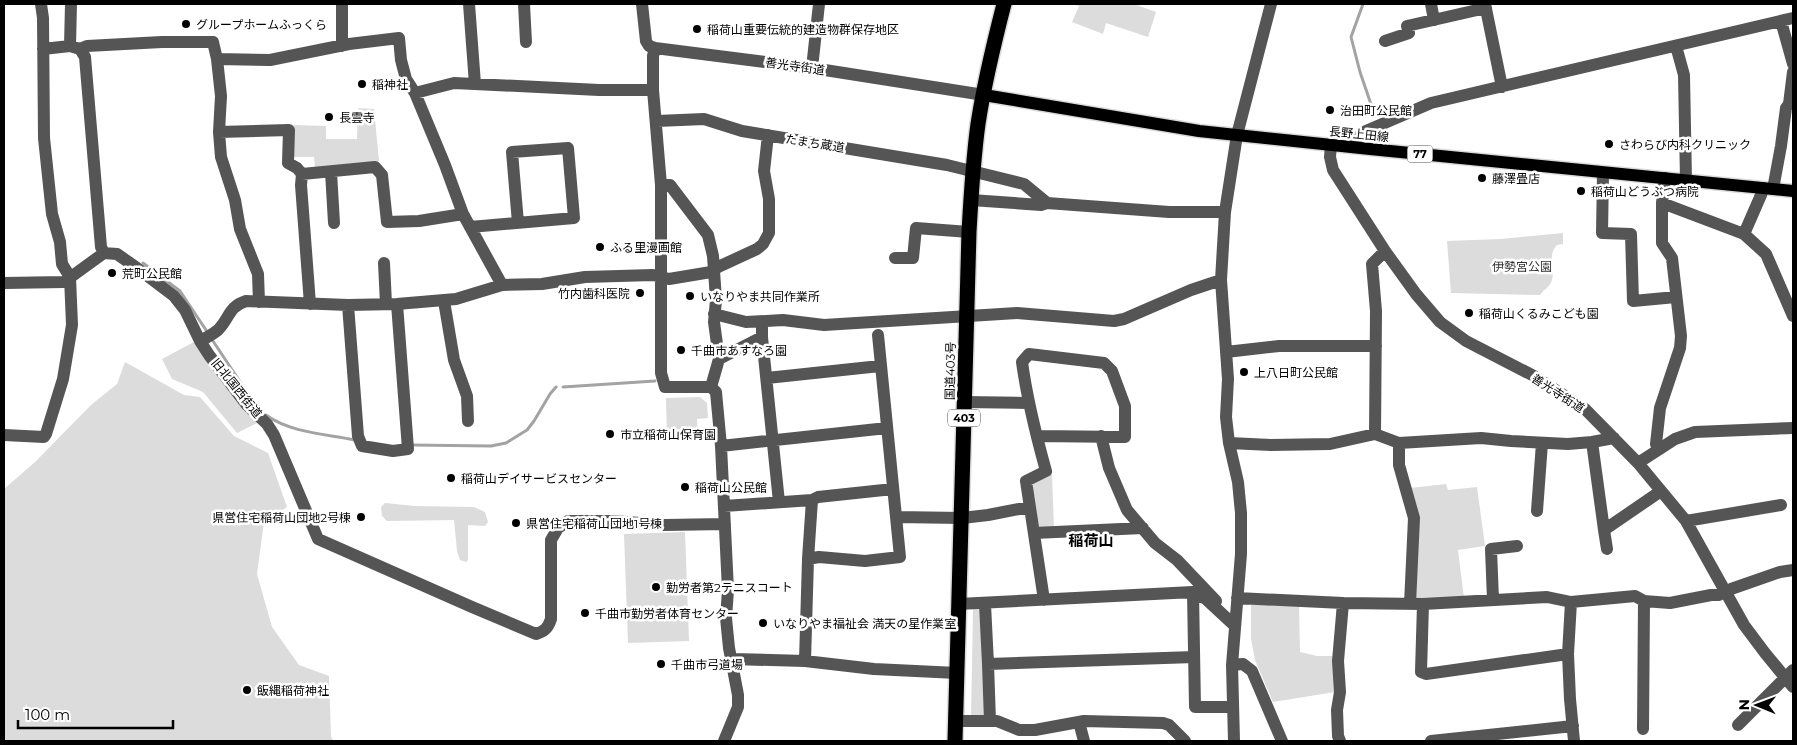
<svg xmlns="http://www.w3.org/2000/svg" width="1797" height="745" viewBox="0 0 1797 745" font-family="Montserrat,'Noto Sans JP',sans-serif">
<rect width="100%" height="100%" fill="#fff"/>
<path fill="#dcdcdc" d="M 1074,4 L 1134,4 L 1156,12 L 1148,37 L 1106,23 L 1103,34 L 1072,22 L 1079,6 Z
M 358,108 L 374,109 L 379,161 L 315,167 L 314,157 L 293,157 L 294,125 L 326,126 L 326,139 L 357,139 Z
M 1563,233 L 1563,244 L 1557,245 C 1547,255 1555,268 1552,280 C 1550,287 1544,289 1540,295 L 1451,293 L 1447,241 L 1501,239 Z
M 194,342 L 257,423 L 237,433 L 203,392 L 172,379 L 162,359 Z
M 125,362 L 184,395 L 200,397 L 234,436 L 268,453 L 287,507 L 264,522 L 257,574 L 272,627 L 299,665 L 329,676 L 331,736 L 333,741 L 4,741 L 4,489 L 35,462 L 91,405 L 117,384 Z
M 700,397 L 707,403 L 708,418 L 697,419 L 698,439 L 667,440 L 666,398 Z
M 1052,474 L 1054,528 L 1040,528 L 1038,526 L 1032,486 L 1035,481 Z
M 1446,484 L 1448,490 L 1477,487 L 1485,546 L 1458,550 L 1464,598 L 1417,600 L 1415,598 L 1410,488 Z
M 385,503 L 415,506 L 474,507 L 485,512 L 488,522 L 485,526 L 468,525 L 468,560 L 466,562 L 460,560 L 457,551 L 454,520 L 387,521 L 382,516 L 381,507 Z
M 685,532 L 689,641 L 628,643 L 624,534 Z
M 1251,605 L 1299,605 L 1300,652 L 1317,656 L 1334,656 L 1335,692 L 1273,702 L 1255,660 L 1251,639 Z
M 973,608 L 980,608 L 985,715 L 971,717 Z"/>
<g fill="none" stroke-linecap="round" stroke-linejoin="round">
<path stroke="#a3a3a3" stroke-width="3" d="M 1363,4 L 1351,37 L 1360,72 L 1375,116
M 143,263 L 180,291 L 208,333
M 211,338 L 256,406
M 563,387 L 655,381
M 266,415 C 291,433 326,434 355,440
M 411,445 L 491,446 L 506,443 L 527,430 L 534,421 L 550,394 L 556,387"/>
<defs>
<path id="major" d="M 984,95 L 1199,131 L 1370,149 L 1793,191"/>
<path id="highway" d="M 955,741 L 969,232 C 971,196 973,160 978,124 C 984,84 994,43 1004,4"/>
</defs>
<use href="#major" stroke="#dbdbdb" stroke-width="15"/>
<use href="#highway" stroke="#dbdbdb" stroke-width="18"/>
<path stroke="#555" stroke-width="12" d="M 71,4 L 70,46 L 80,49 L 85,57 L 101,247 L 104,253
M 342,4 L 342,46
M 469,4 L 475,84
M 524,4 L 526,42
M 642,4 L 646,41 L 649,46 L 655,48 L 812,68 L 984,95
M 1431,4 L 1434,20
M 1485,4 L 1502,87
M 1781,21 L 1793,64
M 1385,41 L 1409,33 L 1407,26 L 1486,8
M 1676,46 L 1684,75 L 1686,180
M 655,48 L 653,56 L 653,90 L 661,185 L 661,373 L 665,387 L 711,387 L 716,392 L 721,446 L 728,590 L 726,618 L 729,648 L 738,695 L 738,707 L 724,741
M 43,49 L 70,46
M 80,49 L 87,46 L 162,42 L 213,42 L 217,59 L 270,60 L 349,44 L 399,38 L 401,60 L 406,79 L 415,93 L 445,165 L 463,214 L 502,285
M 217,59 L 221,96 L 219,132 L 221,157 L 235,200 L 240,229 L 258,274 L 259,302
M 812,68 L 819,4
M 415,93 L 454,83 L 599,90 L 653,90
M 657,121 L 704,119 L 742,131 L 947,165 L 1024,184 L 1047,203 L 1169,212 L 1225,212
M 219,132 L 289,130 L 288,163 L 297,168 L 302,174 L 375,167 L 382,175 L 387,222 L 419,221 L 463,214
M 1331,145 L 1330,157 L 1333,170 L 1385,251 L 1416,294 L 1440,322 L 1466,341 L 1534,376 L 1585,409 L 1638,463 L 1686,521 L 1744,625 L 1765,653 L 1793,687
M 1352,147 L 1357,138 L 1366,131 L 1431,103 L 1793,18
M 331,172 L 334,223
M 1603,173 L 1602,233 L 1631,234 L 1633,301 L 1676,297
M 302,174 L 301,185 L 310,304
M 661,185 L 670,185 L 708,235 L 713,256 L 716,300 L 714,322 L 719,359 L 711,387
M 1773,189 L 1781,146 L 1786,108 L 1789,104 L 1793,72
M 971,200 L 1041,205 L 1047,203
M 1662,203 L 1744,234 L 1766,254 L 1793,316
M 470,227 L 574,218 L 568,148 L 512,152 L 518,223
M 1744,234 L 1761,195 L 1763,188
M 895,258 L 913,258 L 916,228 L 969,232
M 384,263 L 386,304
M 4,283 L 64,282 L 104,253 L 117,254 L 137,268 L 174,296 L 185,310 L 200,341 L 209,355 L 247,405 L 267,424 L 274,435 L 318,539 L 472,607 L 536,634 C 545,631 548,628 551,619 L 551,540 L 558,528 L 568,521 L 615,521 L 665,525 L 725,524
M 444,301 L 454,360 L 467,396 L 468,421
M 348,305 L 358,436 L 362,446 L 393,451 L 408,449 L 397,304
M 714,314 L 746,322 L 783,320 L 824,325 L 1017,313 L 1114,321 L 1124,319 L 1191,290 L 1221,280
M 762,323 L 762,337 L 779,502
M 200,341 C 206,338 213,334 218,330 C 230,318 228,307 246,301 L 348,305 L 397,304 L 456,299 L 502,285 L 542,284 L 585,277 L 653,275 L 669,279 L 711,272 L 718,267 L 757,249 L 763,244 L 769,233 L 769,199 L 764,171 L 768,135
M 1226,352 L 1279,346 L 1376,346
M 719,359 L 762,337
M 767,378 L 880,366
M 964,402 L 1028,403
M 1375,434 L 1376,311 L 1372,264 L 1385,251
M 4,435 L 44,437 L 46,434 L 63,379 L 72,325 L 70,277 L 62,264 L 60,242 L 52,214 L 44,138 L 43,18 L 41,4
M 1037,436 L 1125,437 L 1125,406 L 1112,371 L 1104,363 L 1029,354 L 1022,362 C 1027,399 1036,435 1046,471 L 1026,481 L 1044,600
M 1101,436 L 1109,468 L 1127,510 L 1155,543 L 1177,560 L 1216,601
M 1592,442 L 1604,530 L 1661,491
M 1229,443 L 1271,445 L 1330,444 L 1375,434 L 1399,443 L 1481,438 L 1511,441 L 1568,444 L 1592,442 L 1614,438
M 1399,443 L 1399,465 L 1414,518 L 1410,604
M 721,446 L 887,428
M 1658,449 L 1656,444 L 1660,408 L 1680,348 L 1681,336 L 1672,258 L 1662,243 L 1662,203 L 1665,178
M 1638,463 L 1675,439 L 1695,432 L 1793,428
M 812,500 L 808,559 L 819,557 L 865,561 L 900,557 L 878,335
M 724,506 L 812,500 L 818,497 L 893,489
M 1537,511 L 1542,443
M 896,517 L 962,518 L 988,515 L 1029,507
M 1686,521 L 1781,505
M 1604,530 L 1607,549
M 1034,533 L 1143,528
M 1193,592 L 1195,707 L 1233,707
M 1237,598 L 1343,603 L 1423,604 L 1547,597 L 1571,602 L 1635,596 L 1644,601 L 1670,603 L 1711,595 L 1719,595 L 1731,589 L 1780,572 L 1793,570
M 1493,600 L 1491,549 L 1517,546
M 1571,602 L 1568,654 L 1570,699 L 1574,741
M 958,604 L 1193,592 L 1206,599 L 1234,625
M 985,604 L 988,664 L 1194,657
M 1423,604 L 1421,672 L 1426,674 L 1568,654
M 732,659 L 805,661 L 874,669 L 957,673
M 805,661 L 808,559
M 988,664 L 990,721
M 1232,665 L 1243,664 L 1252,671 L 1282,741
M 956,721 L 997,721 L 1019,730 L 1035,730 L 1084,721 L 1163,723 L 1169,725 L 1185,741
M 1079,722 L 1084,741
M 1738,725 L 1793,670
M 1643,729 L 1644,601
M 1234,741 L 1232,665 L 1241,554 L 1241,513 L 1238,482 L 1229,443 L 1226,417 L 1228,379 L 1221,280 L 1225,212 L 1237,135 L 1271,4
M 1340,741 L 1338,736 L 1337,710 L 1340,692 L 1338,661 L 1343,603
M 1431,741 L 1573,726"/>
<use href="#major" stroke="#000" stroke-width="12"/>
<use href="#highway" stroke="#000" stroke-width="15"/>
</g>
<g fill="#000" stroke="#fff" stroke-width="2">
<circle cx="186" cy="24" r="5"/>
<circle cx="697" cy="29" r="5"/>
<circle cx="362" cy="84" r="5"/>
<circle cx="1330" cy="110" r="5"/>
<circle cx="329" cy="117" r="5"/>
<circle cx="1609" cy="144" r="5"/>
<circle cx="1482" cy="178" r="5"/>
<circle cx="1581" cy="191" r="5"/>
<circle cx="600" cy="247" r="5"/>
<circle cx="112" cy="273" r="5"/>
<circle cx="640" cy="293" r="5"/>
<circle cx="690" cy="296" r="5"/>
<circle cx="1469" cy="313" r="5"/>
<circle cx="681" cy="350" r="5"/>
<circle cx="1244" cy="372" r="5"/>
<circle cx="610" cy="434" r="5"/>
<circle cx="451" cy="478" r="5"/>
<circle cx="685" cy="487" r="5"/>
<circle cx="361" cy="517" r="5"/>
<circle cx="516" cy="523" r="5"/>
<circle cx="656" cy="587" r="5"/>
<circle cx="585" cy="613" r="5"/>
<circle cx="763" cy="623" r="5"/>
<circle cx="661" cy="664" r="5"/>
<circle cx="247" cy="690" r="5"/>
</g>
<g text-anchor="middle" dominant-baseline="central" stroke-width="5" stroke-linejoin="round" paint-order="stroke">
<g fill="#fff" stroke="#4c4c4c" stroke-width="1">
<rect x="1407.5" y="145.5" width="25" height="17" rx="4"/>
<rect x="948" y="409.5" width="32" height="17" rx="4"/>
</g>
<g font-size="11" font-weight="bold" fill="#000">
<text x="1420" y="154">77</text>
<text x="964" y="418">403</text>
</g>
<g font-size="12" fill="#000" stroke="#fff" text-anchor="start">
<text x="196" y="24">グループホームふっくら</text>
<text x="707" y="29">稲荷山重要伝統的建造物群保存地区</text>
<text x="372" y="84">稲神社</text>
<text x="1340" y="110">治田町公民館</text>
<text x="339" y="117">長雲寺</text>
<text x="1619" y="144">さわらび内科クリニック</text>
<text x="1492" y="178">藤澤畳店</text>
<text x="1591" y="191">稲荷山どうぶつ病院</text>
<text x="610" y="247">ふる里漫画館</text>
<text x="122" y="273">荒町公民館</text>
<text x="630" y="293" text-anchor="end">竹内歯科医院</text>
<text x="700" y="296">いなりやま共同作業所</text>
<text x="1479" y="313">稲荷山くるみこども園</text>
<text x="691" y="350">千曲市あすなろ園</text>
<text x="1254" y="372">上八日町公民館</text>
<text x="620" y="434">市立稲荷山保育園</text>
<text x="461" y="478">稲荷山デイサービスセンター</text>
<text x="695" y="487">稲荷山公民館</text>
<text x="351" y="517" text-anchor="end">県営住宅稲荷山団地2号棟</text>
<text x="526" y="523">県営住宅稲荷山団地1号棟</text>
<text x="666" y="587">勤労者第2テニスコート</text>
<text x="595" y="613">千曲市勤労者体育センター</text>
<text x="773" y="623">いなりやま福祉会 満天の星作業室</text>
<text x="671" y="664">千曲市弓道場</text>
<text x="257" y="690">飯縄稲荷神社</text>
</g>
<g font-size="12" fill="#000" stroke="#fff">
<text transform="translate(795 66) rotate(8)">善光寺街道</text>
<text transform="translate(1359 134) rotate(6)">長野上田線</text>
<text transform="translate(815 143) rotate(9)">たまち蔵道</text>
<text transform="translate(950 371) rotate(-89)">国道403号</text>
<text transform="translate(237 388) rotate(51)">旧北国西街道</text>
<text transform="translate(1558 393) rotate(33)">善光寺街道</text>
</g>
<g font-size="12" fill="#333" stroke="#fff">
<text x="1522" y="266">伊勢宮公園</text>
</g>
<g font-size="15" font-weight="bold" fill="#000" stroke="#fff">
<text x="1091" y="540">稲荷山</text>
</g>
</g>
<rect width="1797" height="745" fill="none" stroke="#000000" stroke-width="10"/>
<g transform="translate(1757 705) rotate(271)" stroke="#ffffff" stroke-width="4" paint-order="stroke">
<path d="M0-4L9 19L0 12L-9 19Z" fill="#000000"/>
<text y="-8" font-size="14" font-weight="bold" text-anchor="middle" fill="#000000">N</text>
</g>
<path d="M18 720v8h155v-8" fill="none" stroke="#000000" stroke-width="2.5"/>
<text x="25" y="720" font-size="15" fill="#000000" stroke="#ffffff" stroke-width="4" paint-order="stroke">100 m</text>
</svg>
